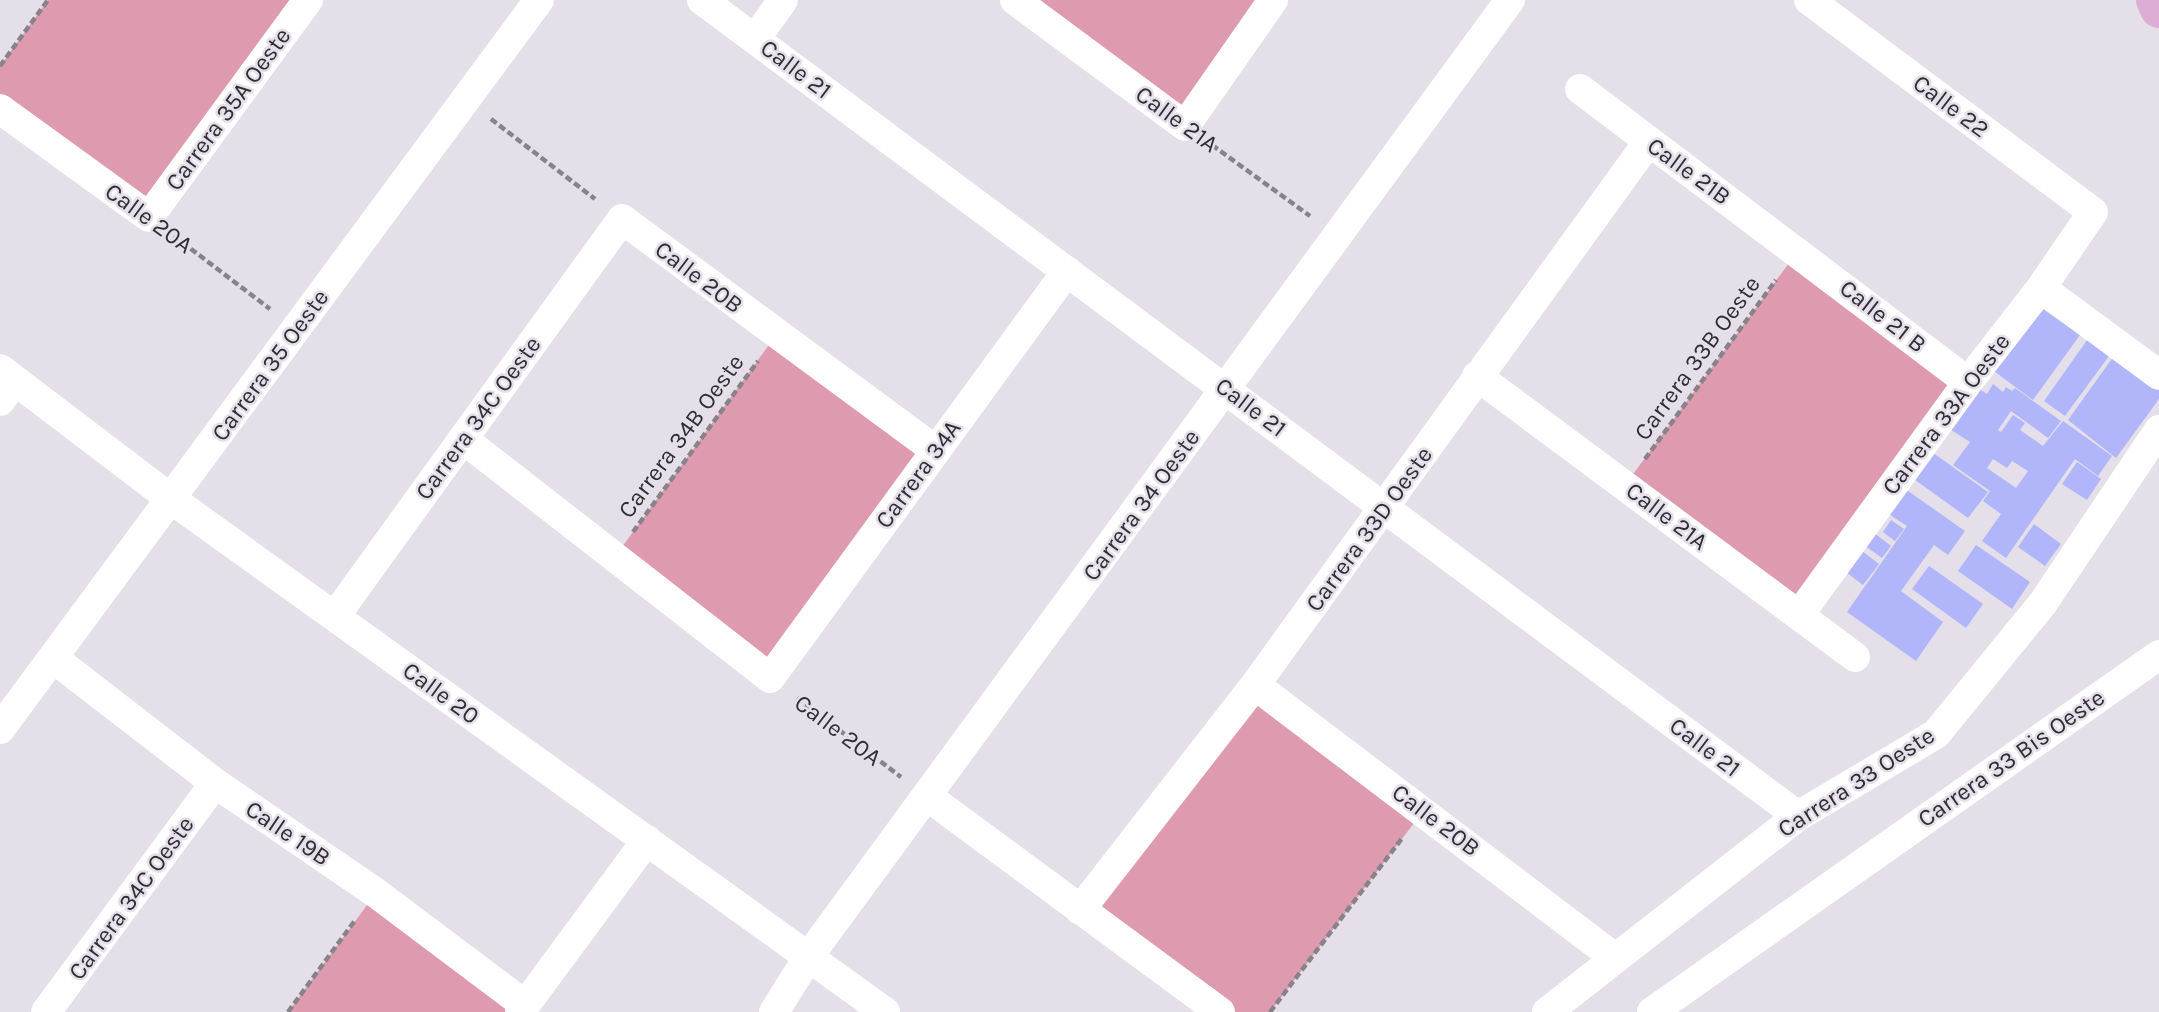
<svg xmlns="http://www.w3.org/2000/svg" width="2159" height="1012" viewBox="0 0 2159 1012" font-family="Karla,sans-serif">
<rect width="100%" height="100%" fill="#e4dfe9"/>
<path fill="#de9aaf" d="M 48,0 L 308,0 L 149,217 L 0,109 L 0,66 Z
M 1023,0 L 1273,0 L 1185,126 Z
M 1798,251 L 1968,382 L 1799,615 L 1625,485 Z
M 777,334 L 935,450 L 770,678 L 614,558 Z
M 1255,685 L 1424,810 L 1270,1012 L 1220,1012 L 1080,910 Z
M 376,893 L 520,1012 L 288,1012 Z"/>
<path fill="#b0b6f9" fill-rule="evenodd" d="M 2037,305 L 2080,335 L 2033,400 L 1991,369 Z
M 2090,336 L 2112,352 L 2065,416 L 2044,401 Z
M 2116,353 L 2159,383 L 2159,399 L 2116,458 L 2068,420 Z
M 1993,384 L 2003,392 L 2006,387 L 2012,391 L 2015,388 L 2061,421 L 2048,438 L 2011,411 L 1998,430 L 2001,432 L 2013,415 L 2025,423 L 2020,430 L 2043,446 L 2063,421 L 2112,456 L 2098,476 L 2075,459 L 2006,558 L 1982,541 L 2001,514 L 1983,501 L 1990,491 L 1953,465 L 1970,442 L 1948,428 L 1975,386 L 1987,394 ZM 1993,459 L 2007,468 L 2012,461 L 2028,471 L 2016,488 L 1987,468 Z
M 1929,450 L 1988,492 L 1968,518 L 1911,477 Z
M 2077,462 L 2101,479 L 2087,500 L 2062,484 Z
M 1901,486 L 1965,531 L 1948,555 L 1934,545 L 1901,591 L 1943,622 L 1916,661 L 1847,612 L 1907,526 L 1884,511 Z
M 1891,520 L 1904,529 L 1895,541 L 1883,532 Z
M 2034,524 L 2061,544 L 2045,566 L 2018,547 Z
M 1873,532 L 1891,546 L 1882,558 L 1864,545 Z
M 1976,545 L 2030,582 L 2012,609 L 1958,571 Z
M 1858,548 L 1879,564 L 1863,585 L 1842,569 Z
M 1929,566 L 1983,604 L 1966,628 L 1912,589 Z"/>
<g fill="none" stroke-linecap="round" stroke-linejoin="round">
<path stroke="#868389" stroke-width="4.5" stroke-dasharray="7 3.5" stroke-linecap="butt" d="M 0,66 L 48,0
M 491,119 L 595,199
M 1212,145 L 1310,216
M 174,236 L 270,309
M 1645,459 L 1776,280
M 633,532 L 758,361
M 797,698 L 901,777
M 288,1012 L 356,919
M 1270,1012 L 1403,837"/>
<path stroke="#fff" stroke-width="30" d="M 702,0 L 1798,816
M 1015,0 L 1185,126 L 1273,0
M 755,39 L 783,0
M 1580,89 L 1968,382
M 0,109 L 149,217 L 308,0
M 2041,288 L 2159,375
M 0,369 L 171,499 L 885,1012
M 1477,376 L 1855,657
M 0,401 L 15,381
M 463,439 L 770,678 L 1067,271
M 1799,615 L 1968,382 L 2041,288 L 2093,212 L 1809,0
M 335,616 L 622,219 L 935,450
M 53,658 L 215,783 L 376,893 L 525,1005
M 1255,685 L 1615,958
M 0,729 L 539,0
M 927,796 L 1220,1012
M 1080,910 L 1255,685 L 1649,141
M 46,1012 L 215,783
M 520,1012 L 647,840
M 774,1012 L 809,956 L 1510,0
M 1547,1012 L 1798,816 L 1936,734 L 2043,603 L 2159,430
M 1652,1012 L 2159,655"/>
<path stroke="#ddadd5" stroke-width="38" d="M 2155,0 L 2159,9"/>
</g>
<g text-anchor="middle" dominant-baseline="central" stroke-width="5" stroke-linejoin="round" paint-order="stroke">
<g font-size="24" fill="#302e32" stroke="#e4dfe9">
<text transform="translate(796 69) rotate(37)">Calle 21</text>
<text transform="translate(1951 106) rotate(37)">Calle 22</text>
<text transform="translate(228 109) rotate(-54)">Carrera 35A Oeste</text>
<text transform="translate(1177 119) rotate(36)">Calle 21A</text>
<text transform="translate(1689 171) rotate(36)">Calle 21B</text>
<text transform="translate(149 218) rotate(36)">Calle 20A</text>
<text transform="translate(699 277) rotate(37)">Calle 20B</text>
<text transform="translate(1883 316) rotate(38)">Calle 21 B</text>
<text transform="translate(1697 358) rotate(-54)">Carrera 33B Oeste</text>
<text transform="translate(270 365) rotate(-54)">Carrera 35 Oeste</text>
<text transform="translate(1251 407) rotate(37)">Calle 21</text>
<text transform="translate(1946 414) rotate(-53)">Carrera 33A Oeste</text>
<text transform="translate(478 418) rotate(-54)">Carrera 34C Oeste</text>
<text transform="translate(681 436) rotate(-54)">Carrera 34B Oeste</text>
<text transform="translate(918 474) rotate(-54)">Carrera 34A</text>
<text transform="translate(1141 505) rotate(-54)">Carrera 34 Oeste</text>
<text transform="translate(1667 516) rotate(37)">Calle 21A</text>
<text transform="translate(1369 529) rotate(-54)">Carrera 33D Oeste</text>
<text transform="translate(441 693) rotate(36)">Calle 20</text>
<text transform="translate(838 730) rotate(37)">Calle 20A</text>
<text transform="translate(1705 747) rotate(37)">Calle 21</text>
<text transform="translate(2011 758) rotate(-35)">Carrera 33 Bis Oeste</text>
<text transform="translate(1856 782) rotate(-33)">Carrera 33 Oeste</text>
<text transform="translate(1436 820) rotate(37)">Calle 20B</text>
<text transform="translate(288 833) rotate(34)">Calle 19B</text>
<text transform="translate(131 898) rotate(-54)">Carrera 34C Oeste</text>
</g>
</g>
</svg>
